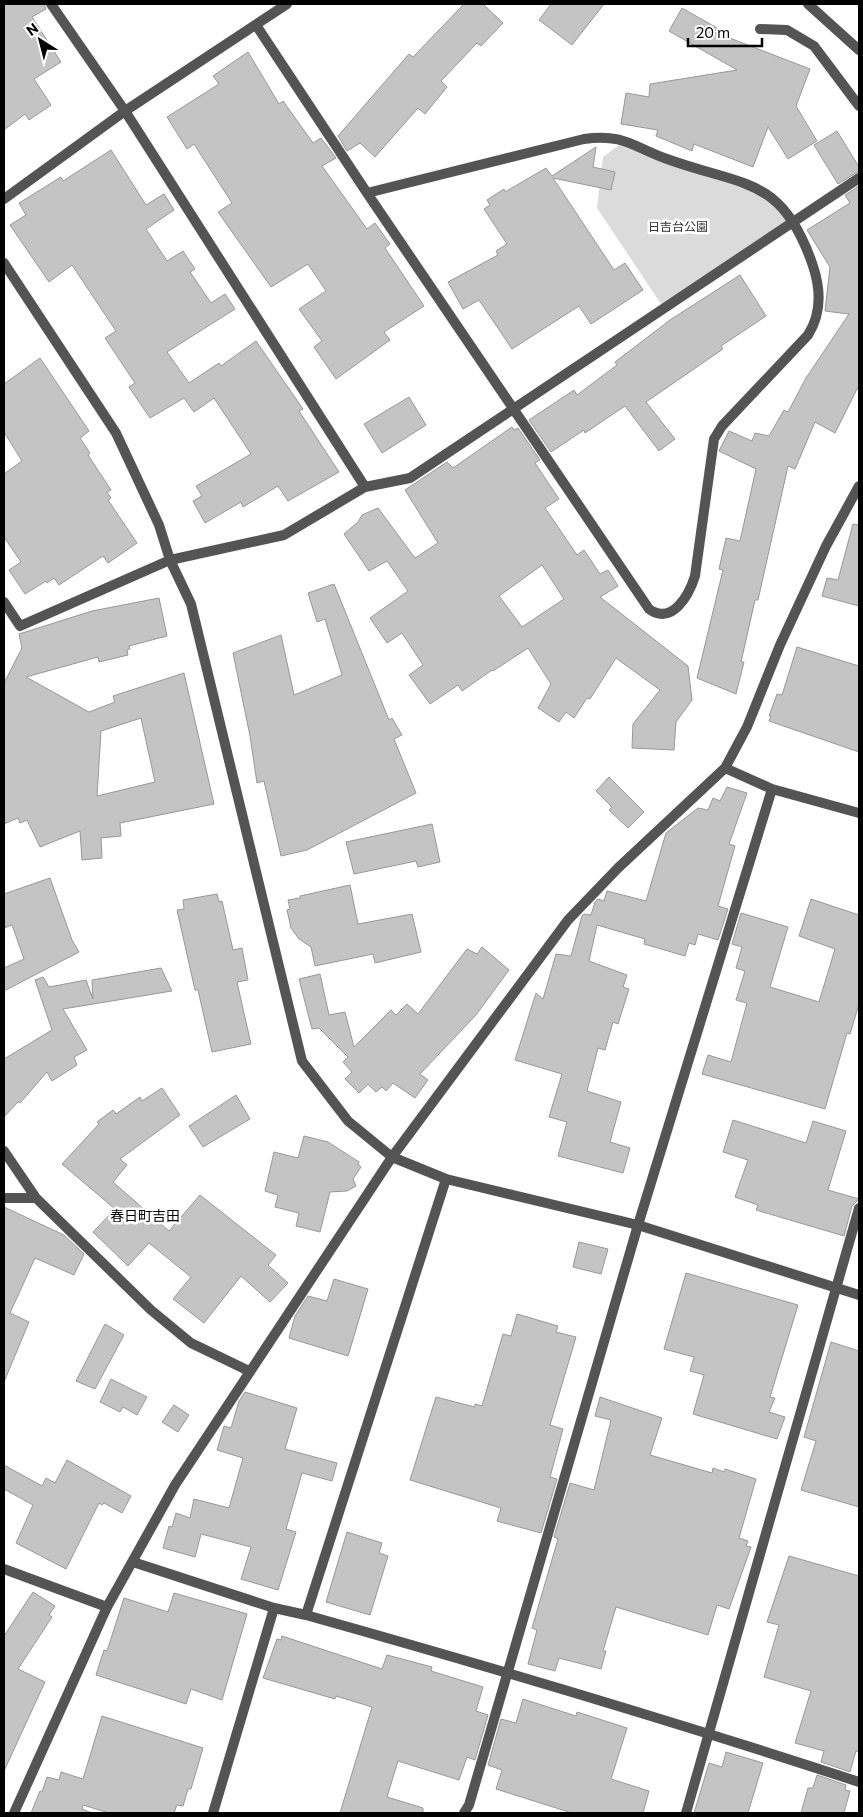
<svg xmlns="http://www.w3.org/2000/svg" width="863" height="1817" viewBox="0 0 863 1817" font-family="Commissioner,'Noto Sans JP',sans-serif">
<rect width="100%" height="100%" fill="#fff"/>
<path fill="#dbdbdb" d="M 622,143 L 767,197 L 788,222 L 661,304 L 597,208 L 603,157 Z"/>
<path fill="#c4c4c4" stroke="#989898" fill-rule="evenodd" d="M 4,4 L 44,4 L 46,9 L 32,17 L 61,62 L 34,79 L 51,105 L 29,120 L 25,114 L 4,130 Z
M 464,4 L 483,4 L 503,23 L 481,46 L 477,43 L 441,81 L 447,87 L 425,114 L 418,108 L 375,157 L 360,143 L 347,151 L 338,136 L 409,54 L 413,57 Z
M 551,4 L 604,4 L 572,45 L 539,20 Z
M 682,8 L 717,28 L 714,32 L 810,69 L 796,106 L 817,141 L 788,159 L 768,127 L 753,167 L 694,144 L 692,151 L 656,136 L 658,130 L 621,124 L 626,93 L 649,97 L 650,84 L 737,70 L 669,31 Z
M 248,52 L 279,104 L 283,101 L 313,143 L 321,138 L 328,147 L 336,158 L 322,166 L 367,229 L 375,223 L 390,244 L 385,248 L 424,306 L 384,332 L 390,340 L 336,379 L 314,347 L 322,341 L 299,309 L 326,291 L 308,264 L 271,287 L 218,212 L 232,203 L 194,144 L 187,149 L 167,117 L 219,84 L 213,76 Z
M 837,131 L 859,167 L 859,171 L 838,184 L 814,145 Z
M 596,147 L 593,167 L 615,172 L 611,190 L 553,178 L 614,270 L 625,263 L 643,290 L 591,324 L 579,306 L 512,349 L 479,300 L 463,309 L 448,282 L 498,255 L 496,251 L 507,244 L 484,209 L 490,205 L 487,200 L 504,189 L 505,192 L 546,168 L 552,176 Z
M 111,150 L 146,205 L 164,194 L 174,210 L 146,229 L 167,261 L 183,251 L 195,269 L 190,272 L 211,303 L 225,294 L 235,309 L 167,352 L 189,383 L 219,363 L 221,366 L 256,341 L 303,409 L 299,411 L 339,472 L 288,501 L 278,486 L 243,507 L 241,502 L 205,523 L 193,501 L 202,496 L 196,486 L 251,454 L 214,398 L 194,412 L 184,398 L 150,418 L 129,387 L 135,383 L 105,338 L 116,331 L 72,265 L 49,282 L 10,225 L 26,215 L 19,203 L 61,177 L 63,181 Z
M 859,186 L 859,385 L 835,433 L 815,422 L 795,469 L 788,466 L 758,600 L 755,600 L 741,662 L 744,662 L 736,694 L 697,678 L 723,570 L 719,569 L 726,538 L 740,541 L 756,469 L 719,451 L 729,431 L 752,441 L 755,433 L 769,436 L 784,410 L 788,412 L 806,378 L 849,314 L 825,311 L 830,267 L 807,230 L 850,203 L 845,195 Z
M 740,275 L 766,316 L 721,346 L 723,349 L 646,402 L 675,439 L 659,451 L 625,406 L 585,433 L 584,430 L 551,452 L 529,420 L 574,390 L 577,395 L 617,365 L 615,362 L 670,320 Z
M 40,358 L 89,431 L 80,438 L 90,453 L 88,455 L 111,490 L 107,492 L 111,498 L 108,500 L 137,543 L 108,563 L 103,556 L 59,585 L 54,578 L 47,583 L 46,581 L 25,594 L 9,570 L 21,562 L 4,537 L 4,474 L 22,461 L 4,432 L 4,384 Z
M 409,397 L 426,425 L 382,453 L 364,424 Z
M 512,427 L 514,430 L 518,428 L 540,460 L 535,463 L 559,499 L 545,508 L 577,555 L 584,550 L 600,574 L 608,570 L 618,586 L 600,597 L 688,666 L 692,700 L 676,722 L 674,750 L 632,748 L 633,724 L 660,690 L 616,658 L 590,699 L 587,698 L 574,718 L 566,712 L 559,722 L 538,708 L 551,684 L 528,648 L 493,671 L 492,670 L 462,691 L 458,685 L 430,704 L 409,675 L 423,665 L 402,633 L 387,643 L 370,618 L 408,591 L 387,561 L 369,571 L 344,534 L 358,522 L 362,515 L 378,508 L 415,558 L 438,543 L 405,490 L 447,462 L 453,468 ZM 542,565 L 564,599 L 522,627 L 499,596 Z
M 853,524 L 859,525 L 859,606 L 822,596 L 827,578 L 838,580 Z
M 334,584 L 389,720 L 392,718 L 402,735 L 394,739 L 416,793 L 307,850 L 281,856 L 264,781 L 257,783 L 250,736 L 233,653 L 281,635 L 294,695 L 342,675 L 325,619 L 317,622 L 308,593 Z
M 159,598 L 167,636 L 129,646 L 130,649 L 127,650 L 128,655 L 99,662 L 98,657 L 26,677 L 89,712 L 115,702 L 113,696 L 184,673 L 214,804 L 120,823 L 121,836 L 101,838 L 102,858 L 82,860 L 80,831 L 40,847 L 27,820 L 20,823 L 18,818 L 4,824 L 4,683 L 22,648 L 19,634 L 92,611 ZM 141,718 L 155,782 L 97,796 L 101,731 Z
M 797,647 L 859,666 L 859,752 L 769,721 L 771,716 L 769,716 L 777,694 L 782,695 Z
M 609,777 L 644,812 L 628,828 L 609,810 L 612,807 L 596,791 Z
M 727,787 L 747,793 L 729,844 L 735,846 L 718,906 L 728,909 L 718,940 L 698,934 L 695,945 L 689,943 L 685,956 L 644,944 L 645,939 L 597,925 L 589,961 L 627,975 L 623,987 L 629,989 L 618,1024 L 613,1022 L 605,1050 L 598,1048 L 587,1091 L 621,1102 L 610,1142 L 630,1148 L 623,1173 L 558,1156 L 567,1122 L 549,1117 L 562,1074 L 515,1060 L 536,993 L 543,999 L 556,954 L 571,956 L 582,916 L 584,914 L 591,915 L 595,902 L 598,899 L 604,901 L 607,891 L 646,901 L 666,833 L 698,808 L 708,810 L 713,798 L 720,801 Z
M 432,824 L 440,862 L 418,867 L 416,861 L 354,874 L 346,842 Z
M 50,878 L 72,940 L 79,952 L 4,991 L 4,968 L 24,959 L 12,925 L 4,928 L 4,894 Z
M 350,885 L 358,924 L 412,914 L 421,952 L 375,963 L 373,954 L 315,966 L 311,947 L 299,939 L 291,928 L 287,910 L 290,909 L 288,900 L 300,898 L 300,896 Z
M 217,894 L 219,902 L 222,901 L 233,950 L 242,948 L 248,980 L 237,982 L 251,1044 L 212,1052 L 198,990 L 195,990 L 177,910 L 184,909 L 183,900 Z
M 811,899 L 859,915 L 859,1004 L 850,1034 L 847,1033 L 825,1109 L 702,1074 L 708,1055 L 731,1062 L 747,1003 L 736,1000 L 745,971 L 736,968 L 742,947 L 732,944 L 741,913 L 788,927 L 770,987 L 819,1002 L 835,949 L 799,936 Z
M 482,947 L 509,970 L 476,1015 L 420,1074 L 428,1080 L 415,1098 L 393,1083 L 386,1091 L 382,1087 L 376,1092 L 368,1084 L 359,1093 L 345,1079 L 352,1072 L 343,1062 L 348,1057 L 319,1028 L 312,1029 L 299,979 L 320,974 L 329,1015 L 345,1012 L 354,1047 L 391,1010 L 396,1015 L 407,1004 L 418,1014 L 467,949 L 477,954 Z
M 161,968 L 172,991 L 63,1009 L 87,1050 L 74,1057 L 77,1065 L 52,1081 L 47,1072 L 20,1103 L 18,1102 L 4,1117 L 4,1059 L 52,1030 L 35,980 L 43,977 L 49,987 L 86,980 L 93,999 L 92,980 Z
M 162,1088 L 180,1115 L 120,1159 L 127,1165 L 113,1182 L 169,1231 L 200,1195 L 276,1255 L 268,1265 L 288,1283 L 270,1302 L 241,1276 L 204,1323 L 173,1299 L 191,1277 L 149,1243 L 128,1266 L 93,1232 L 115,1209 L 62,1164 L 99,1124 L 97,1122 L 113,1110 L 116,1114 L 140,1097 L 142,1101 Z
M 236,1095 L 250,1119 L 203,1147 L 189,1126 Z
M 733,1120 L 806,1143 L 813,1121 L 846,1131 L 828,1190 L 859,1199 L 852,1206 L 844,1236 L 756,1210 L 758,1205 L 735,1197 L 748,1160 L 723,1152 Z
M 304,1136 L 328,1142 L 359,1162 L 358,1164 L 361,1167 L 353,1179 L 356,1186 L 347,1191 L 330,1192 L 320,1232 L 296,1226 L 299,1213 L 275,1207 L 278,1195 L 265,1191 L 274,1152 L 298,1158 Z
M 4,1207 L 64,1235 L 84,1254 L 74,1275 L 35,1258 L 10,1313 L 29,1322 L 4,1382 Z
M 579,1242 L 608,1249 L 601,1274 L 573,1267 Z
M 686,1273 L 798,1305 L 770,1397 L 775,1398 L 769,1412 L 785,1417 L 777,1439 L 693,1414 L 704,1375 L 690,1371 L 694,1357 L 664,1349 Z
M 334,1279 L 368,1289 L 348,1356 L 289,1338 L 295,1316 L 308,1296 L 327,1301 Z
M 517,1314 L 558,1326 L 556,1332 L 576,1337 L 550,1425 L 563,1429 L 550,1477 L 557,1479 L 541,1533 L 497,1521 L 501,1508 L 410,1480 L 436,1397 L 475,1407 L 475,1404 L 482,1406 L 503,1334 L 511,1336 Z
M 105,1324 L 124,1335 L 95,1389 L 76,1381 Z
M 831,1342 L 859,1351 L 859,1507 L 801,1490 L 816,1441 L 804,1437 Z
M 111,1379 L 147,1397 L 137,1415 L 123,1407 L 120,1412 L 100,1402 Z
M 245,1392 L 297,1408 L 285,1449 L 337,1463 L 332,1481 L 302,1473 L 286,1529 L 296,1532 L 278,1590 L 241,1579 L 251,1547 L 201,1534 L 195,1557 L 163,1548 L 169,1526 L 172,1527 L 176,1513 L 190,1518 L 194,1499 L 229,1508 L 243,1458 L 217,1450 L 224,1426 L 231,1428 L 239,1401 Z
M 600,1397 L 662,1418 L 650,1455 L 712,1473 L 713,1468 L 724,1472 L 725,1469 L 756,1479 L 739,1538 L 748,1541 L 746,1546 L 751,1547 L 729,1609 L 717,1605 L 708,1635 L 616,1607 L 603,1651 L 606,1651 L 601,1669 L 559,1658 L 555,1671 L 528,1664 L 537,1630 L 532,1628 L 558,1539 L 554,1537 L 570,1483 L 594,1490 L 611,1420 L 595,1416 Z
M 174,1405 L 189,1415 L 178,1432 L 162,1422 Z
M 67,1460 L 131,1496 L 122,1513 L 104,1503 L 102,1505 L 99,1503 L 66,1569 L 16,1543 L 33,1505 L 4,1489 L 4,1465 L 42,1486 L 46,1478 L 55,1483 Z
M 347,1532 L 382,1543 L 379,1553 L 388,1556 L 370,1615 L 326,1602 Z
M 789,1556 L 859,1576 L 859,1752 L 856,1751 L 850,1772 L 821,1762 L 824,1751 L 795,1743 L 811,1691 L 764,1677 L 779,1625 L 767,1622 Z
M 33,1592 L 55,1606 L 49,1615 L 52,1617 L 18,1669 L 45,1682 L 4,1771 L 4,1636 Z
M 174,1593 L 247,1614 L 222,1700 L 191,1689 L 186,1704 L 96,1675 L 104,1650 L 107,1651 L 124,1598 L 168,1612 Z
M 282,1636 L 382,1669 L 387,1655 L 432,1667 L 431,1671 L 483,1687 L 476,1711 L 488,1715 L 475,1760 L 467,1757 L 459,1780 L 398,1761 L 387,1797 L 423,1808 L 423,1813 L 340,1813 L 372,1707 L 336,1696 L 335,1699 L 263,1678 L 277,1639 L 281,1640 Z
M 523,1699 L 576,1716 L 577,1712 L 627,1728 L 611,1779 L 649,1791 L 643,1813 L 572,1813 L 496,1789 L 502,1770 L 488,1765 L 501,1719 L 516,1723 Z
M 102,1716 L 203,1748 L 191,1789 L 188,1789 L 183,1806 L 177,1805 L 174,1813 L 109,1813 L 83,1805 L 82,1809 L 92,1813 L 31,1813 L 40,1791 L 42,1792 L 47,1777 L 59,1780 L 61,1772 L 83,1779 Z
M 726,1752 L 763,1763 L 748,1813 L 694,1813 L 709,1763 L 722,1767 Z
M 817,1775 L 846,1785 L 845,1790 L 850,1791 L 844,1813 L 801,1813 L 808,1788 L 813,1788 Z"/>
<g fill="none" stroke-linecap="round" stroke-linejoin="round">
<path stroke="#545454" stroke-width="10" d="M 51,4 L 125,111 L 365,487
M 808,4 L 859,50
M 256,25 L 367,193 L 649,609 C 672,626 689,595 695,576 L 714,439 L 722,426 L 808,335 C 822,313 821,290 813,266 C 783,177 746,187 670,160 C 634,148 625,133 584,139 L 367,193
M 760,29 L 787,30 L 814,46 L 859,106
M 4,199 L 125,111 L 287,4
M 859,486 L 826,546 L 780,645 L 747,727 L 725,768 L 772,789 L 859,813
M 4,602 L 20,626 L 170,560 L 284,535 L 365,487 L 410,478 L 859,178
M 4,1151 L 36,1198 L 151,1310 L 191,1343 L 249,1371
M 4,1198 L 36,1198
M 133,1562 L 274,1608 L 306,1615 C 491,1667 676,1722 859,1782
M 306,1615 L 446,1179
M 14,1813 L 107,1607 L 175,1485 L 392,1157 L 568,920 L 618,868 L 725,768
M 213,1813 L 274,1608
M 464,1813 L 469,1805 L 638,1225 L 772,789
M 686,1813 L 859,1208"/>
<path stroke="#545454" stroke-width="10" d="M 4,263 L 116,433 L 159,525 L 170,560 L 191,604 L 302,1061 L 348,1121 L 392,1157 L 446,1179 L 638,1225 L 859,1295
M 4,1569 L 107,1607"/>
</g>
<g text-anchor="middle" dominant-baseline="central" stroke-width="5" stroke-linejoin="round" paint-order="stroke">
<g font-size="12" fill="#323232" stroke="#fff">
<text x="678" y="226">日吉台公園</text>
</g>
<g font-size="14" fill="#000" stroke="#fff">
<text x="145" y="1215">春日町吉田</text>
</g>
</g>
<rect width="863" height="1817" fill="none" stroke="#000000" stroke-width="10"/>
<g transform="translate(40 40) rotate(324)" stroke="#ffffff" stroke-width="4" paint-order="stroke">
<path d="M0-4L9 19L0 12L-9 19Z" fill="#000000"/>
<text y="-8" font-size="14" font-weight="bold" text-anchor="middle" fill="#000000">N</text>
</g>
<path d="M688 38v8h74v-8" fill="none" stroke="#000000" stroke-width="2.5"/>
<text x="696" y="38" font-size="15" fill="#000000" stroke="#ffffff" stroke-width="4" paint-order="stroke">20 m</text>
</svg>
